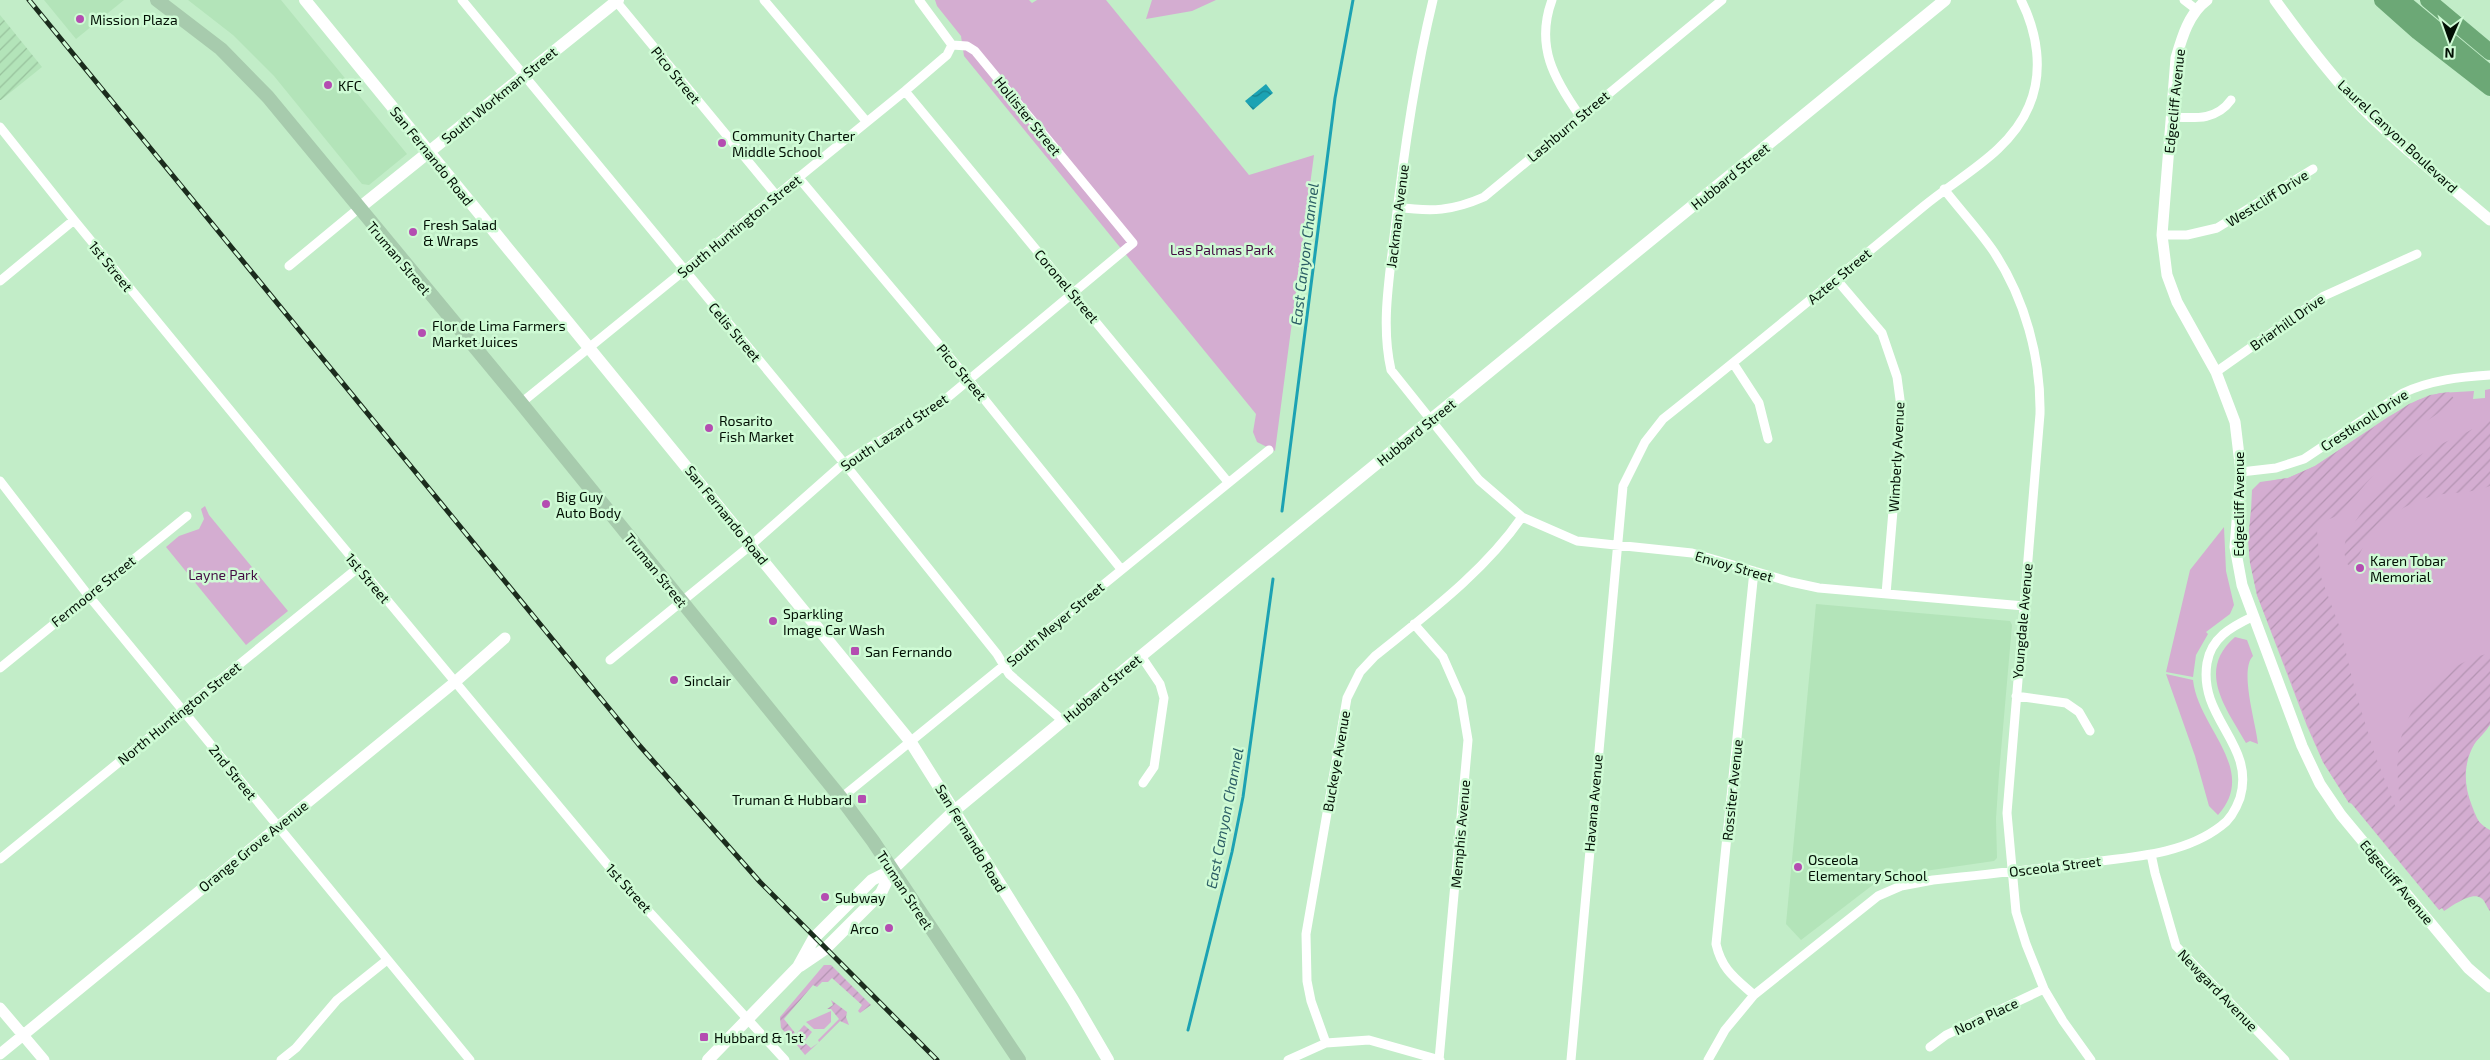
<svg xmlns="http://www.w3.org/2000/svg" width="2490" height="1060" viewBox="0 0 2490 1060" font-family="'Exo 2',sans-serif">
<defs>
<pattern id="industrial-furrows" width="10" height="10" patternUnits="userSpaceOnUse" patternTransform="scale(1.25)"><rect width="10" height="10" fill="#b3e4b9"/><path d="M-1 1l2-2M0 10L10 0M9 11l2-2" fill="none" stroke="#98c29d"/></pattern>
<pattern id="garden-furrows" width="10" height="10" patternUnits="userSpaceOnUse" patternTransform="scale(1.25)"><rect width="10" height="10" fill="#d4add1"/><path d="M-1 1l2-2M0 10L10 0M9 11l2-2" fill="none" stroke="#b494b2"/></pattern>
<pattern id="water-waves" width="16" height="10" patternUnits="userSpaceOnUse" patternTransform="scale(1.25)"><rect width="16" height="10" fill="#1ca2b3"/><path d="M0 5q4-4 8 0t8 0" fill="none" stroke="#17828f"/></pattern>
</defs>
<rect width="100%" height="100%" fill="#c2edc8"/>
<path fill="#b3e4b9" d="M 44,0 L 124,0 L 76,39 Z
M 188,0 L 281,0 L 407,154 L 369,185 L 362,184 L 274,76 L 233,35 Z
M 1816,604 L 2010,621 L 2012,625 L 1999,774 L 1996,819 L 1997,858 L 1994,861 L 1904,874 L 1874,884 L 1801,940 L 1786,924 Z"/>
<path fill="url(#industrial-furrows)" d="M 0,15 L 42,67 L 1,100 L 0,100 Z"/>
<path fill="#d4add1" d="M 935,0 L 1029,0 L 1032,3 L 1037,0 L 1106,0 L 1249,175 L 1314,155 L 1275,451 L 1257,442 L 1253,432 L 1256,414 L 964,56 L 961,36 L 937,6 Z
M 1152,0 L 1216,0 L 1192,11 L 1146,19 Z
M 2490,389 L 2490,725 C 2465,748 2460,776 2472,806 C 2475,813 2477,821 2483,826 L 2349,803 L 2323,762 L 2307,726 L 2257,595 L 2249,554 L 2252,490 L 2260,482 L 2288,478 L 2315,466 L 2388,417 L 2418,400 L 2440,393 L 2474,391 L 2473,399 L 2485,398 L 2485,390 Z
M 205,506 L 209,515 L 288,611 L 246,645 L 166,547 L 179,536 L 199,529 L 204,519 L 201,509 Z
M 2224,527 L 2226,571 L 2234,605 L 2230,614 L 2206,632 L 2208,634 L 2196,655 L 2193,677 L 2166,672 L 2190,570 Z
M 2235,637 L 2247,640 L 2253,656 C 2239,670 2256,723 2258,744 L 2250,741 L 2246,743 C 2226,708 2196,671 2235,637 Z
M 2166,674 L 2193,680 C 2198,728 2259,769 2218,815 L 2209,806 L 2195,756 Z
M 831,1011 L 831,1022 L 824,1029 L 814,1029 L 806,1022 Z"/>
<path fill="url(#garden-furrows)" d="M 2449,392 L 2455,400 L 2453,403 L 2424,423 L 2394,451 L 2339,515 L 2318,524 L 2317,530 L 2321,577 L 2340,628 L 2355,690 L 2375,755 L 2396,808 L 2399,809 L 2400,804 C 2399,788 2396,771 2398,754 C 2404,705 2441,664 2490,653 C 2490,676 2490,701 2490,723 C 2489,730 2476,740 2472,747 C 2459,772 2464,817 2490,830 L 2490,911 C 2487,908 2485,900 2481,898 C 2472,891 2452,906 2444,911 L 2442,908 L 2439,910 L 2351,803 L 2349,803 L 2323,762 L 2257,595 L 2250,563 L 2248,540 L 2251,510 L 2275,480 L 2288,478 L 2315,466 L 2409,404 L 2430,395 Z
M 2490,418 L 2490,486 C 2473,493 2455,492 2437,495 C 2403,502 2366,529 2356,564 L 2348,565 C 2339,547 2348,531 2359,516 C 2377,491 2395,470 2422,454 C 2444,441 2469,434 2490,418 Z
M 824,965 L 831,965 L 871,1005 L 860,1013 L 858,1011 L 862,1005 L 832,978 L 828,982 L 822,982 L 817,987 L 813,985 L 784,1019 L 795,1033 L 790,1037 L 781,1028 L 780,1017 Z
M 831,1000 L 847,1012 L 846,1017 L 849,1025 L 840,1021 L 819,1042 L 818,1040 L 839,1019 L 831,1009 L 827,1009 L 833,1005 Z
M 804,1025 L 812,1032 L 804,1042 L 811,1048 L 818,1043 L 805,1055 L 792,1039 Z"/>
<path fill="url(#water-waves)" d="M 1266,84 L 1273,93 L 1253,110 L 1245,101 Z"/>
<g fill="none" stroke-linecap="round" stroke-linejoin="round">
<path stroke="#1ca2b3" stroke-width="3" d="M 1282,511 L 1335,98 L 1353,0
M 1188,1030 L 1232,852 L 1243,797 L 1273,579"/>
<path stroke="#fff" stroke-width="9" d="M 462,0 L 844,463 L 997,654 L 1009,674 L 1063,721
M 615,0 L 776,195
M 764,0 L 866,121
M 919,0 L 952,45
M 1433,0 C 1414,78 1403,157 1394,237 C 1389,281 1381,326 1391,370 L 1479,480 L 1522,517 L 1577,541 L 1692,553 L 1791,582 L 1819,588 L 2024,606
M 1552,0 C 1535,46 1554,79 1580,116
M 2184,0 L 2197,10
M 905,91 L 1228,482
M 2171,117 C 2194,118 2216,121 2231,100
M 0,127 L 74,220 L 303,499 L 621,881 L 785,1060
M 798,177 L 968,379 L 1121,569
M 1944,189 C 1960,210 1979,230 1994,252 C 2025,299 2041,358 2040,414 L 2007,813 L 2016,912 L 2026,944 L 2044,989 L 2063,1021 L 2091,1060
M 1397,207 C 1432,212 1452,211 1484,197 L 1722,0
M 2162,235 L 2187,235 L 2217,228 L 2313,169
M 289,266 L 358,209
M 1836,279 L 1882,333 L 1897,377 L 1901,407 L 1899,439 L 1886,594
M 0,281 L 74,220
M 1733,363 L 1759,403 L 1768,439
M 2216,372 L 2324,296 L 2417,254
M 521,403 L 905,91 L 947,55 L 952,45
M 2241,472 L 2276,468 L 2304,459 L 2403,393 C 2431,380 2460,377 2490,375
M 0,481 L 88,595 L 470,1060
M 1754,571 L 1716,944 C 1722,970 1735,978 1754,995
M 1414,624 L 1443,657 L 1461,698 L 1468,740 L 1439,1060
M 1141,656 L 1160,684 L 1164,698 L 1154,767 L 1143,783
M 610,660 L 751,545 L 844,463 L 941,403 L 1133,243 L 975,51 L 967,46 L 952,45
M 0,668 L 187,516
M 2016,696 L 2066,703 L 2079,712 L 2090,731
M 841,798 L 1269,450
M 2151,854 L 2155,873 L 2176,946 L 2285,1060
M 0,859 L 359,567
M 1326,1043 L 1311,1001 L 1307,981 L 1306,934 L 1347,698 L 1360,672 L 1375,656 C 1427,614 1483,573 1522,517
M 1930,1047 L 1946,1035 L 2044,989
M 281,1060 L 296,1048 L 337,1000 L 387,960
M 1288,1060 L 1326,1043 L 1369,1040 L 1440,1060
M 1571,1060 L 1623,486 L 1645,442 L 1663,419 C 1751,349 1837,278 1924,206 C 1960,176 2010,152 2029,106 C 2044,71 2037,32 2021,0
M 1708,1060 L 1725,1030 L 1754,995 L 1878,896 L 1901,886 L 1933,880 C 1981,875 2028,870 2076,864 C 2124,857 2181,857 2221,826 C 2230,820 2236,809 2240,798 C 2256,744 2198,719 2207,663 C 2211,638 2231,627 2252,617"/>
<path stroke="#fff" stroke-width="11" d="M 2207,0 C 2189,13 2182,37 2176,58 L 2162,235 L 2167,275 L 2177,302 L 2216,372 L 2235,422 L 2241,472 L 2235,547 L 2242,585 L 2302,746 L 2320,784 L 2341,815 L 2468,968 L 2490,987
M 2275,0 C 2298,32 2322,64 2348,93 C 2391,139 2442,179 2490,220
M 0,1008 L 44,1060
M 0,1054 L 455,682 L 505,638"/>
<path stroke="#fff" stroke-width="12" d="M 305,0 L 910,741 L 1073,1000 L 1108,1060
M 358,209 L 618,0
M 800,966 L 825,949 L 881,893 L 892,870
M 708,1060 L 798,967 L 814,938 L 872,880 L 892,870 L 954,811 L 1141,656 L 1945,0"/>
<path stroke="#a7cbad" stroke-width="14" d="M 157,0 L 221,49 L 268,97 L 521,403 L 841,798 L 873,841 L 1019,1060"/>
<path stroke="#6ca876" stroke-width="16" d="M 2382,0 L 2418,32 L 2490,88
M 2401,0 L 2490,74
M 2428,0 L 2490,52"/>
<defs>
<path id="rail" d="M 29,0 L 639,745 L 760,882 L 937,1060"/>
</defs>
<use href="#rail" stroke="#1b2c1d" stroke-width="5"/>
<use href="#rail" stroke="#cffbd5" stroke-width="3" stroke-dasharray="9" stroke-linecap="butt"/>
</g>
<g fill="#b44db1" stroke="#cffbd5" stroke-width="2">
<circle cx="80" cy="19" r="5"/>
<circle cx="328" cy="85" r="5"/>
<circle cx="722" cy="143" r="5"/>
<circle cx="413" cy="232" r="5"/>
<circle cx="422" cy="333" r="5"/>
<circle cx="709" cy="428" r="5"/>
<circle cx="546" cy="504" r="5"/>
<circle cx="2360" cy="568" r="5"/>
<circle cx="773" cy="621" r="5"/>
<rect x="850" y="646" width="10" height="10" rx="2.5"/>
<circle cx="674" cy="680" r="5"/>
<rect x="857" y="794" width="10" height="10" rx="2.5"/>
<circle cx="1798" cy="867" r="5"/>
<circle cx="825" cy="897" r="5"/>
<circle cx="889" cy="928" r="5"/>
<rect x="699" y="1032" width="10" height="10" rx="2.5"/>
</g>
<g text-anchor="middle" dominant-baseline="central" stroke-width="5" stroke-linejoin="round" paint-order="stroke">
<g font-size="14" fill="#020f04" stroke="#cffbd5" text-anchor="start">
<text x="90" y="19">Mission Plaza</text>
<text x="338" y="85">KFC</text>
<text x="732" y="135">Community Charter<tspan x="732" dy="16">Middle School</tspan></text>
<text x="423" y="224">Fresh Salad<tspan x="423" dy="16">&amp; Wraps</tspan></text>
<text x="432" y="325">Flor de Lima Farmers<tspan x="432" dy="16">Market Juices</tspan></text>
<text x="719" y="420">Rosarito<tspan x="719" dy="16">Fish Market</tspan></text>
<text x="556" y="496">Big Guy<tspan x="556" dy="16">Auto Body</tspan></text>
<text x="2370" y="560">Karen Tobar<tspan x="2370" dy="16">Memorial</tspan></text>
<text x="783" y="613">Sparkling<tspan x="783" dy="16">Image Car Wash</tspan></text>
<text x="865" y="651">San Fernando</text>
<text x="684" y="680">Sinclair</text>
<text x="852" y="799" text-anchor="end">Truman &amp; Hubbard</text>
<text x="1808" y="859">Osceola<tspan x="1808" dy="16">Elementary School</tspan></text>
<text x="835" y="897">Subway</text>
<text x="879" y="928" text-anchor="end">Arco</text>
<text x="714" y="1037">Hubbard &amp; 1st</text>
</g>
<g font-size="14" fill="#020f04" stroke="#cffbd5">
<text transform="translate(676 75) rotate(51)">Pico Street</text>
<text transform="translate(499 95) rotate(-39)">South Workman Street</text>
<text transform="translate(2174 101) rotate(-84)">Edgecliff Avenue</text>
<text transform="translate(1028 116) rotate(51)">Hollister Street</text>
<text transform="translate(1568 126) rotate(-40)">Lashburn Street</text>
<text transform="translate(2398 136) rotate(43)">Laurel Canyon Boulevard</text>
<text transform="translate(432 156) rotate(51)">San Fernando Road</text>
<text transform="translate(1730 176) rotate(-39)">Hubbard Street</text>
<text transform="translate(2267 198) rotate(-32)">Westcliff Drive</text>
<text transform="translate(1397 216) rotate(-83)">Jackman Avenue</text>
<text transform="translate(739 226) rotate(-39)">South Huntington Street</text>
<text transform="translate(399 258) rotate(50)">Truman Street</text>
<text transform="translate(111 266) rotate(51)">1st Street</text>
<text transform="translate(1839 276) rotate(-40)">Aztec Street</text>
<text transform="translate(1067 286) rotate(50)">Coronel Street</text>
<text transform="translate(2287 322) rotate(-35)">Briarhill Drive</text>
<text transform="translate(735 332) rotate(50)">Celis Street</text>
<text transform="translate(962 372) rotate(50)">Pico Street</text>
<text transform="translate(2364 420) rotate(-33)">Crestknoll Drive</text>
<text transform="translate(894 432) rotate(-34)">South Lazard Street</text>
<text transform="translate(1416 432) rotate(-39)">Hubbard Street</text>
<text transform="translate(1896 457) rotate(-87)">Wimberly Avenue</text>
<text transform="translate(2238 504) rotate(-90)">Edgecliff Avenue</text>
<text transform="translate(727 515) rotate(51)">San Fernando Road</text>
<text transform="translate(1734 566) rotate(16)">Envoy Street</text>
<text transform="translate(656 570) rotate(51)">Truman Street</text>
<text transform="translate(368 578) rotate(50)">1st Street</text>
<text transform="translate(93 591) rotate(-39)">Fermoore Street</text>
<text transform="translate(2022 621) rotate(-85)">Youngdale Avenue</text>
<text transform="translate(1055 624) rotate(-40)">South Meyer Street</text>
<text transform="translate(1102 688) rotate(-40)">Hubbard Street</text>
<text transform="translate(179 713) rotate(-39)">North Huntington Street</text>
<text transform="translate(1336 761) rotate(-80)">Buckeye Avenue</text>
<text transform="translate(233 772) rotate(51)">2nd Street</text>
<text transform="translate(1732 790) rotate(-84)">Rossiter Avenue</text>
<text transform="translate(1593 803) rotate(-85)">Havana Avenue</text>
<text transform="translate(1460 834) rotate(-85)">Memphis Avenue</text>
<text transform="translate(971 838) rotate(59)">San Fernando Road</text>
<text transform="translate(253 846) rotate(-39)">Orange Grove Avenue</text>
<text transform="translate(2055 866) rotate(-7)">Osceola Street</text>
<text transform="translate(2397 882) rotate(50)">Edgecliff Avenue</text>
<text transform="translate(629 888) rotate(48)">1st Street</text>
<text transform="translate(905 890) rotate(57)">Truman Street</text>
<text transform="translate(2218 990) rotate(46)">Newgard Avenue</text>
<text transform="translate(1986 1016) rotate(-25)">Nora Place</text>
</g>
<g font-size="14" fill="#440c43" stroke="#cffbd5">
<text x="1222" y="249">Las Palmas Park</text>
<text x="223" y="574">Layne Park</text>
</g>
<g font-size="15" font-style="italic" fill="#2b5d65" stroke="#cffbd5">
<text transform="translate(1304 254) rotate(-83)">East Canyon Channel</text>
<text transform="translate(1224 818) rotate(-79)">East Canyon Channel</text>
</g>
</g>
<g transform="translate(2450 40) rotate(182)" stroke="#cffbd5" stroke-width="4" paint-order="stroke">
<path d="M0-4L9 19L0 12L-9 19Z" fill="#020f04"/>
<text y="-8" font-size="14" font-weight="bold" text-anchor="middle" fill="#020f04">N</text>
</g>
</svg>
